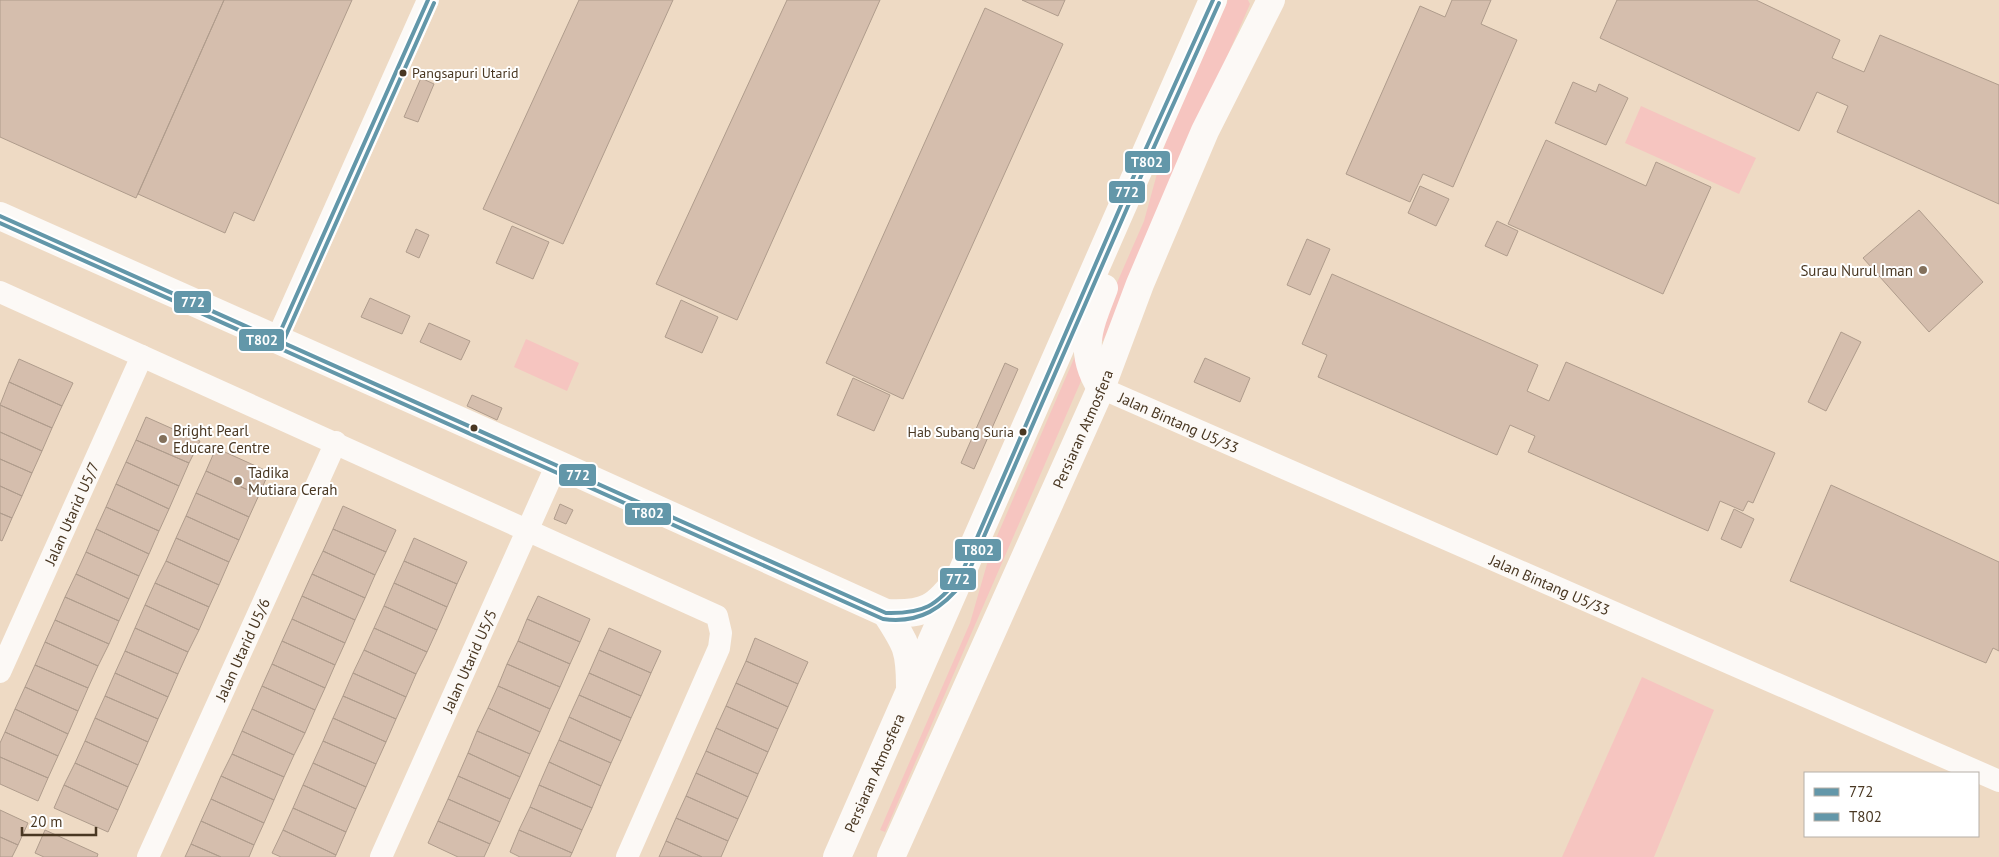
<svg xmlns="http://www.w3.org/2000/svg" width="1999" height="857" viewBox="0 0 1999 857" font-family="'PT Sans',sans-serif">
<rect width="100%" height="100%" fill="#eedac4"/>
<path fill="#f6c5c0" d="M 1228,0 L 1248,0 L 1250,4 L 1103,341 L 1100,338 L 1099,324 L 1144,221 L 1166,141 Z
M 1641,106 L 1756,158 L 1739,194 L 1625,143 Z
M 526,339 L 579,363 L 567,391 L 514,367 Z
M 1079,347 L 1088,365 L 885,832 L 880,830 L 970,623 L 991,550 Z
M 1642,677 L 1714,710 L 1654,857 L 1562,857 Z"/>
<path fill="#d5bead" stroke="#af9c8c" d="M 0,0 L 224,0 L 136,198 L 0,137 Z
M 224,0 L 352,0 L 254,221 L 234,212 L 225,233 L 138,194 Z
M 579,0 L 673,0 L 563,244 L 483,209 Z
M 787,0 L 880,0 L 737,320 L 656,284 Z
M 1022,0 L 1065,0 L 1058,16 Z
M 1452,0 L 1491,0 L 1481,24 L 1517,40 L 1453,187 L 1423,174 L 1410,202 L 1346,174 L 1420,6 L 1445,17 Z
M 1617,0 L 1756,0 L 1840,40 L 1832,58 L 1864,72 L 1880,35 L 1999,85 L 1999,204 L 1837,132 L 1848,106 L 1817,92 L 1799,131 L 1600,38 Z
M 985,8 L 1063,44 L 903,399 L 826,363 Z
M 421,78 L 434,84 L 418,122 L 404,117 Z
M 1573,82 L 1596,92 L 1599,84 L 1628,98 L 1606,145 L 1555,123 Z
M 1546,140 L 1646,186 L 1656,162 L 1711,187 L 1663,294 L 1508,224 Z
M 1420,186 L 1449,199 L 1436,226 L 1408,213 Z
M 1919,210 L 1983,282 L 1929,332 L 1863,258 Z
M 1497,221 L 1518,231 L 1507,256 L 1485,246 Z
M 512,226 L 549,242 L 533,279 L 496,263 Z
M 416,229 L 429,235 L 419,258 L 406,252 Z
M 1307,239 L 1330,249 L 1310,295 L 1287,285 Z
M 1332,274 L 1538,365 L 1527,391 L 1549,401 L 1566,362 L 1775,453 L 1753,503 L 1748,501 L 1743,511 L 1720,501 L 1708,531 L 1528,452 L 1535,436 L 1510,425 L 1497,455 L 1318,377 L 1327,355 L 1302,344 Z
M 370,298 L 410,316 L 402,334 L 361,317 Z
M 681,300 L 718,317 L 702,353 L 665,337 Z
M 429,323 L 470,341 L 461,360 L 420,342 Z
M 1841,332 L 1861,342 L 1826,411 L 1808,402 Z
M 1205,358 L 1250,378 L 1240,402 L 1194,382 Z
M 19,359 L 73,383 L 62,406 L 9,382 Z
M 1005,363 L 1018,369 L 974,469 L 961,463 Z
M 853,378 L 890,395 L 874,431 L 837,415 Z
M 9,382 L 62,406 L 52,428 L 0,405 Z
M 472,395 L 502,408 L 497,420 L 467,406 Z
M 0,405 L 52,428 L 42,451 L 0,432 Z
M 146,417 L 200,441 L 189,463 L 136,440 Z
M 0,432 L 42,451 L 32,473 L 0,459 Z
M 136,440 L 189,463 L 179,486 L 126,462 Z
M 216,448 L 269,472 L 259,495 L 206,471 Z
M 0,459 L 32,473 L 22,496 L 0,486 Z
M 126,462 L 179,486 L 169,509 L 116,484 Z
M 206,471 L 259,495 L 249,517 L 196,493 Z
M 116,484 L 169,509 L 159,531 L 106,507 Z
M 1831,485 L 1999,562 L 1999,651 L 1993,648 L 1986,663 L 1790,581 Z
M 0,486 L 22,496 L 12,518 L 0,513 Z
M 196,493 L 249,517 L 239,540 L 186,516 Z
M 560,504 L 573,510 L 566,524 L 554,519 Z
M 343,506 L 396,530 L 386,552 L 333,529 Z
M 106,507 L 159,531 L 149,554 L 96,529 Z
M 1734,509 L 1754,519 L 1741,548 L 1721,539 Z
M 0,513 L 12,518 L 2,541 L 0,540 Z
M 186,516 L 239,540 L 229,562 L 176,538 Z
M 96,529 L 149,554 L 139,576 L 86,552 Z
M 333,529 L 386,552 L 375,575 L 323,551 Z
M 176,538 L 229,562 L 219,585 L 166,561 Z
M 414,538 L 467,562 L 457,584 L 404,561 Z
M 323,551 L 375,575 L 365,598 L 312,574 Z
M 86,552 L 139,576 L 129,599 L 76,574 Z
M 166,561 L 219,585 L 209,607 L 155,583 Z
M 404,561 L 457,584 L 447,607 L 394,583 Z
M 76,574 L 129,599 L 119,621 L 65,597 Z
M 312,574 L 365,598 L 355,620 L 302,596 Z
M 155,583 L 209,607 L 199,630 L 145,605 Z
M 394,583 L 447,607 L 437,630 L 384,606 Z
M 302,596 L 355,620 L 345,643 L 292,619 Z
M 538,596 L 590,619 L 580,642 L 527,619 Z
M 65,597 L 119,621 L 109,644 L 55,620 Z
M 145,605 L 199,630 L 188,652 L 135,628 Z
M 384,606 L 437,630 L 427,652 L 374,628 Z
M 292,619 L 345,643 L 335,665 L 282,641 Z
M 527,619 L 580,642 L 570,664 L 518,641 Z
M 55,620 L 109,644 L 98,666 L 45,642 Z
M 135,628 L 188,652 L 178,674 L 125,651 Z
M 374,628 L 427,652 L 416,674 L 364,650 Z
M 609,628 L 661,651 L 651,673 L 599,650 Z
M 755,638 L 808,662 L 798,684 L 746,661 Z
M 282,641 L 335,665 L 325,688 L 272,664 Z
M 518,641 L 570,664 L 560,687 L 507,664 Z
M 45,642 L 98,666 L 88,688 L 35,665 Z
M 364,650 L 416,674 L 406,697 L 353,673 Z
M 599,650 L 651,673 L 641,696 L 589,673 Z
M 125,651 L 178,674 L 168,697 L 115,673 Z
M 746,661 L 798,684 L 788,707 L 736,683 Z
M 272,664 L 325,688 L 315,710 L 262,686 Z
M 507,664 L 560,687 L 550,709 L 498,686 Z
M 35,665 L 88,688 L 78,711 L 25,687 Z
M 115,673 L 168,697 L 158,719 L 105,696 Z
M 353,673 L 406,697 L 396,719 L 343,696 Z
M 589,673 L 641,696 L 631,718 L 579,695 Z
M 736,683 L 788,707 L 778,729 L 726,706 Z
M 262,686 L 315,710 L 305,733 L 252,709 Z
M 498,686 L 550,709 L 540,732 L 488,708 Z
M 25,687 L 78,711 L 68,734 L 15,709 Z
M 579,695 L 631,718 L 621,741 L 569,717 Z
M 105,696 L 158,719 L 148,742 L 95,718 Z
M 343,696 L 396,719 L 386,742 L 333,718 Z
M 726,706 L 778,729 L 768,752 L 716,728 Z
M 488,708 L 540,732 L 530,754 L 477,731 Z
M 15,709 L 68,734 L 58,756 L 5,732 Z
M 252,709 L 305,733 L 294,755 L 242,731 Z
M 569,717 L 621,741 L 611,763 L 559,740 Z
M 95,718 L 148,742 L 138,765 L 85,741 Z
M 333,718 L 386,742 L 376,764 L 323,741 Z
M 716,728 L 768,752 L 758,774 L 706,751 Z
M 242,731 L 294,755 L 284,777 L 232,754 Z
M 477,731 L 530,754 L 520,777 L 468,753 Z
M 5,732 L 58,756 L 48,778 L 0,757 L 0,743 Z
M 559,740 L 611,763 L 601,786 L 549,762 Z
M 85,741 L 138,765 L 128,787 L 75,763 Z
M 323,741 L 376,764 L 366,787 L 313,763 Z
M 706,751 L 758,774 L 748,797 L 696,773 Z
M 468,753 L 520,777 L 510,799 L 458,776 Z
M 232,754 L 284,777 L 274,800 L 221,776 Z
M 0,757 L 48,778 L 38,801 L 0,784 Z
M 549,762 L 601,786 L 592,808 L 539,785 Z
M 75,763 L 128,787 L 118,810 L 64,785 Z
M 313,763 L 366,787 L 356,809 L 303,785 Z
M 696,773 L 748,797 L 738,819 L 686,796 Z
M 221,776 L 274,800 L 264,823 L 211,799 Z
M 458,776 L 510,799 L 500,822 L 448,799 Z
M 64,785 L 118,810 L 108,832 L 54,808 Z
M 303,785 L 356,809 L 346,832 L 293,808 Z
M 539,785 L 592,808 L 582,830 L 530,807 Z
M 686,796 L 738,819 L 728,841 L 676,818 Z
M 211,799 L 264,823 L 254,845 L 201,821 Z
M 448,799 L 500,822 L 490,844 L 438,821 Z
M 530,807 L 582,830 L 572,853 L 519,830 Z
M 293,808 L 346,832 L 336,855 L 283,830 Z
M 0,810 L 28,823 L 18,845 L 0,837 Z
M 676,818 L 728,841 L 721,857 L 702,857 L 666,841 Z
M 201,821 L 254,845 L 249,857 L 221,857 L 191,844 Z
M 438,821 L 490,844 L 484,857 L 458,857 L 428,843 Z
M 45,830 L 98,854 L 97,857 L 44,857 L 35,853 Z
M 283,830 L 336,855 L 335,857 L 281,857 L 272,853 Z
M 519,830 L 572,853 L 570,857 L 520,857 L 510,852 Z
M 0,837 L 18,845 L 12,857 L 0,857 Z
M 666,841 L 702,857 L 659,857 Z
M 191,844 L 221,857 L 185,857 Z"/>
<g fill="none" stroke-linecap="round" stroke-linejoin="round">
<g stroke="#fcf9f6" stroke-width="22">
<path d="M 0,292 L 717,616 L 721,633 L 719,648 L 627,857"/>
<path d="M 277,339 L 428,0"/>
<path id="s1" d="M 1101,388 L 1999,781"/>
<path id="s2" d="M 0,672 L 142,356"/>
<path id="s3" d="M 148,857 L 336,442"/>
<path id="s4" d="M 381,857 L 557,464"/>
</g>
<g stroke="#fcf9f6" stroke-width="28">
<path d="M 0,216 L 557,464 L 886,613 C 928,615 934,608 960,577"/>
<path d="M 1101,388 C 1077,350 1090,325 1104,288"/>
<path d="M 886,613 C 906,644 910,649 910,686"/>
<path id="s5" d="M 837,857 L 1213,0"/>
<path id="s6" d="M 891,857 L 1101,388 L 1140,284 L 1205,131 L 1271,0"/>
</g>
<defs>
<path id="bus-1" d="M 0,216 L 886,613 C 924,614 936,606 960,577 L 1139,164 L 1213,0
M 277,339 L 428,0"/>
<path id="bus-2" d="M 0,223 L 883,619 C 920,624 943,608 965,580 L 1145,167 L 1219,3
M 283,342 L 434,3"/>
</defs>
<use href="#bus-1" stroke="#fff" stroke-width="8"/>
<use href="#bus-2" stroke="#fff" stroke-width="8"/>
<use href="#bus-1" stroke="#6397a9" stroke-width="4"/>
<use href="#bus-2" stroke="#6397a9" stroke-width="4"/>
</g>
<g fill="#493722" stroke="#fff" stroke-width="2">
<circle cx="403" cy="73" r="4.5"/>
<circle cx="474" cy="428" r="4.5"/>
<circle cx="1023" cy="432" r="4.5"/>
</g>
<g fill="#83705b" stroke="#fff" stroke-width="2">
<circle cx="1923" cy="270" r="5"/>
<circle cx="163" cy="439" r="5"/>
<circle cx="238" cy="481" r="5"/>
</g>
<g text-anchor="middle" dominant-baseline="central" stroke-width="4" stroke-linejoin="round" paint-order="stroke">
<g font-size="14" fill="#493722" stroke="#fff" text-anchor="start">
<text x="412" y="73">Pangsapuri Utarid</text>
<text x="1014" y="432" text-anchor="end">Hab Subang Suria</text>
</g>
<g font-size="15" fill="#493722" stroke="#fff" text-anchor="start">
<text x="1913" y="270" text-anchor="end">Surau Nurul Iman</text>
<text x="173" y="430">Bright Pearl<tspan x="173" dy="17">Educare Centre</tspan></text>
<text x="248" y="472">Tadika<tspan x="248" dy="17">Mutiara Cerah</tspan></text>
</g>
<g font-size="15" fill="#493722" stroke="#fff">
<text stroke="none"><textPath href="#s1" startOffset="85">Jalan Bintang U5/33</textPath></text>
<text stroke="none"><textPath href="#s6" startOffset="469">Persiaran Atmosfera</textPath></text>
<text stroke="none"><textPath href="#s2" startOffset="174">Jalan Utarid U5/7</textPath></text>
<text stroke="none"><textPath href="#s1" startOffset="490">Jalan Bintang U5/33</textPath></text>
<text stroke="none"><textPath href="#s3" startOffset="228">Jalan Utarid U5/6</textPath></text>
<text stroke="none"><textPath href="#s4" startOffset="215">Jalan Utarid U5/5</textPath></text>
<text stroke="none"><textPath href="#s5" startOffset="92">Persiaran Atmosfera</textPath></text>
</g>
</g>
<g stroke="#fff" stroke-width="2">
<rect x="1124" y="150" width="47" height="24" rx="5" fill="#6397a9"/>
<rect x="1108" y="180" width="38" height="24" rx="5" fill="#6397a9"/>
<rect x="173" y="290" width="39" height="24" rx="5" fill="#6397a9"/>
<rect x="238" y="328" width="47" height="24" rx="5" fill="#6397a9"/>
<rect x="558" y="463" width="39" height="24" rx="5" fill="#6397a9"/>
<rect x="624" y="502" width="48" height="24" rx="5" fill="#6397a9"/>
<rect x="954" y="538" width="48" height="24" rx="5" fill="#6397a9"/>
<rect x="939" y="567" width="38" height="24" rx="5" fill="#6397a9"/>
</g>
<g font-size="14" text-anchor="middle" font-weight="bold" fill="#fff">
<text x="1147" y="167">T802</text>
<text x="1127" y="197">772</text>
<text x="193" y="307">772</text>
<text x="262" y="345">T802</text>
<text x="578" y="480">772</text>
<text x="648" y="518">T802</text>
<text x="978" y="555">T802</text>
<text x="958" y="584">772</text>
</g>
<rect x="1804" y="772" width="175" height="65" fill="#ffffff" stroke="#b6afa7"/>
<rect x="1814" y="788" width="25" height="8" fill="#6397a9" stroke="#b6afa7"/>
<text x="1849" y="797" font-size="15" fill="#493722">772</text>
<rect x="1814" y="813" width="25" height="8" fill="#6397a9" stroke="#b6afa7"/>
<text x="1849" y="822" font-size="15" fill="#493722">T802</text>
<path d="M22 827v8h74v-8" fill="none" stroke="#493722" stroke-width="2.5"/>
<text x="30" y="827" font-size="15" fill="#493722" stroke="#ffffff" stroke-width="4" paint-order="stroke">20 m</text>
</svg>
